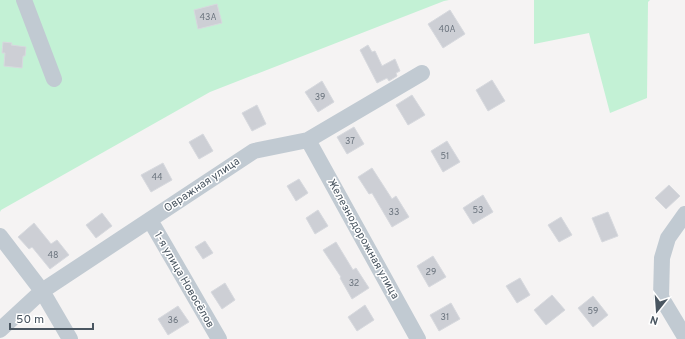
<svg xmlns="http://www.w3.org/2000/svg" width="685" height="339" viewBox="0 0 685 339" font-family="Overpass,sans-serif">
<rect width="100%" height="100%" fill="#f5f3f3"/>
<path fill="#c3f1d5" d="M 0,0 L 449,0 L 444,1 L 210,92 L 1,210 L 0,212 Z
M 534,0 L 650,0 L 648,2 L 647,98 L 610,113 L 589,33 L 534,44 Z"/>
<path fill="#cdcfd5" stroke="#d7d9de" d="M 217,4 L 222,23 L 198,29 L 194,10 Z
M 450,10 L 465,34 L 443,48 L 428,24 Z
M 3,42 L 12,43 L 11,45 L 26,47 L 25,56 L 23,56 L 22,68 L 4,66 L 5,53 L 2,53 Z
M 368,45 L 372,52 L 375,51 L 382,66 L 395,59 L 400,71 L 396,73 L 397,76 L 389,81 L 387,78 L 377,83 L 360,50 Z
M 492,80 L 505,101 L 488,111 L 476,90 Z
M 322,81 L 334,102 L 318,112 L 305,92 Z
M 412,95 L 425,115 L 408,125 L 396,105 Z
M 257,105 L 266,124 L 252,131 L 242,113 Z
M 354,127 L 364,144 L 347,154 L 337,137 Z
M 203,134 L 213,151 L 199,159 L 189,142 Z
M 447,141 L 460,162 L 443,172 L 431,151 Z
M 163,163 L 172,180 L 151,192 L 141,175 Z
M 372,168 L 392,199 L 396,196 L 409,217 L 392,227 L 372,193 L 369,194 L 358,177 Z
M 299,179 L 308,193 L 296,201 L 287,186 Z
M 669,185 L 680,196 L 666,209 L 655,198 Z
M 483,195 L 493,212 L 473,224 L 463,208 Z
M 318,210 L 328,226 L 315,234 L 306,218 Z
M 608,212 L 618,236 L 602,242 L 592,218 Z
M 102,213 L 112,226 L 96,238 L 86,225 Z
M 561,217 L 572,235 L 559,242 L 548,225 Z
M 34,223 L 51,244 L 57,240 L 69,255 L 50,269 L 32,247 L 29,249 L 18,237 Z
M 205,241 L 213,253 L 203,259 L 195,247 Z
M 336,242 L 353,270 L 356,268 L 369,288 L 352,299 L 340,278 L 341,277 L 323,250 Z
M 433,256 L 446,277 L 429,287 L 417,266 Z
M 520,278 L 530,295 L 517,303 L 506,286 Z
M 225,283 L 235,300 L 222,309 L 211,292 Z
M 552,295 L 565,310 L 546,325 L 534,310 Z
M 593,296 L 608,315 L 593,327 L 578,308 Z
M 451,303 L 460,319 L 439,331 L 430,315 Z
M 365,305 L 374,320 L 357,331 L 348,317 Z
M 178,306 L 189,322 L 168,335 L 158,319 Z"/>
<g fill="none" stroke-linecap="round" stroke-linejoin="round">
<path stroke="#c1cad2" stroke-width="16" d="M 24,0 L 54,79
M 308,140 L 418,339
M 685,214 L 668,238 L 662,258 L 661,297 L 685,337
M 150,220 L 219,339
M 0,236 L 42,291 L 70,339
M 0,330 L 42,291 L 254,151 L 308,140 L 422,73"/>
</g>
<g text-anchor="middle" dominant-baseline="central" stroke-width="3" stroke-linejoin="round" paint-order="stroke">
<g font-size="9" fill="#6b747e">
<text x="208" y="17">43А</text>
<text x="447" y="29">40А</text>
<text x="320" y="97">39</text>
<text x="350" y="141">37</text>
<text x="445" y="156">51</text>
<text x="157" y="177">44</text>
<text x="478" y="210">53</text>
<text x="394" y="212">33</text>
<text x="53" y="255">48</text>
<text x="431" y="272">29</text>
<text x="354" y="283">32</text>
<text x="593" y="311">59</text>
<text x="445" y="317">31</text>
<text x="173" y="320">36</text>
</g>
<g font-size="11" fill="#4a5661" stroke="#fff">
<text transform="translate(202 185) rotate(-34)">Овражная улица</text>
<text transform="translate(363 239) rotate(61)">Железнодорожная улица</text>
<text transform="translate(184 280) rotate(60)">1-я улица Новосёлов</text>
</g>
</g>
<g transform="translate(657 311) rotate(197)" stroke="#ffffff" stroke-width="3" paint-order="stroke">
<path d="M0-3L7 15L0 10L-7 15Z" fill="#4a5661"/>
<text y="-6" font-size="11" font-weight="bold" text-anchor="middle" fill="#4a5661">N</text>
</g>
<path d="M10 323v6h83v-6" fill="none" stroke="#4a5661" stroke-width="2"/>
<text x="16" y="323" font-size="12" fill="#4a5661" stroke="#ffffff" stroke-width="3" paint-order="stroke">50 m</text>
</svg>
